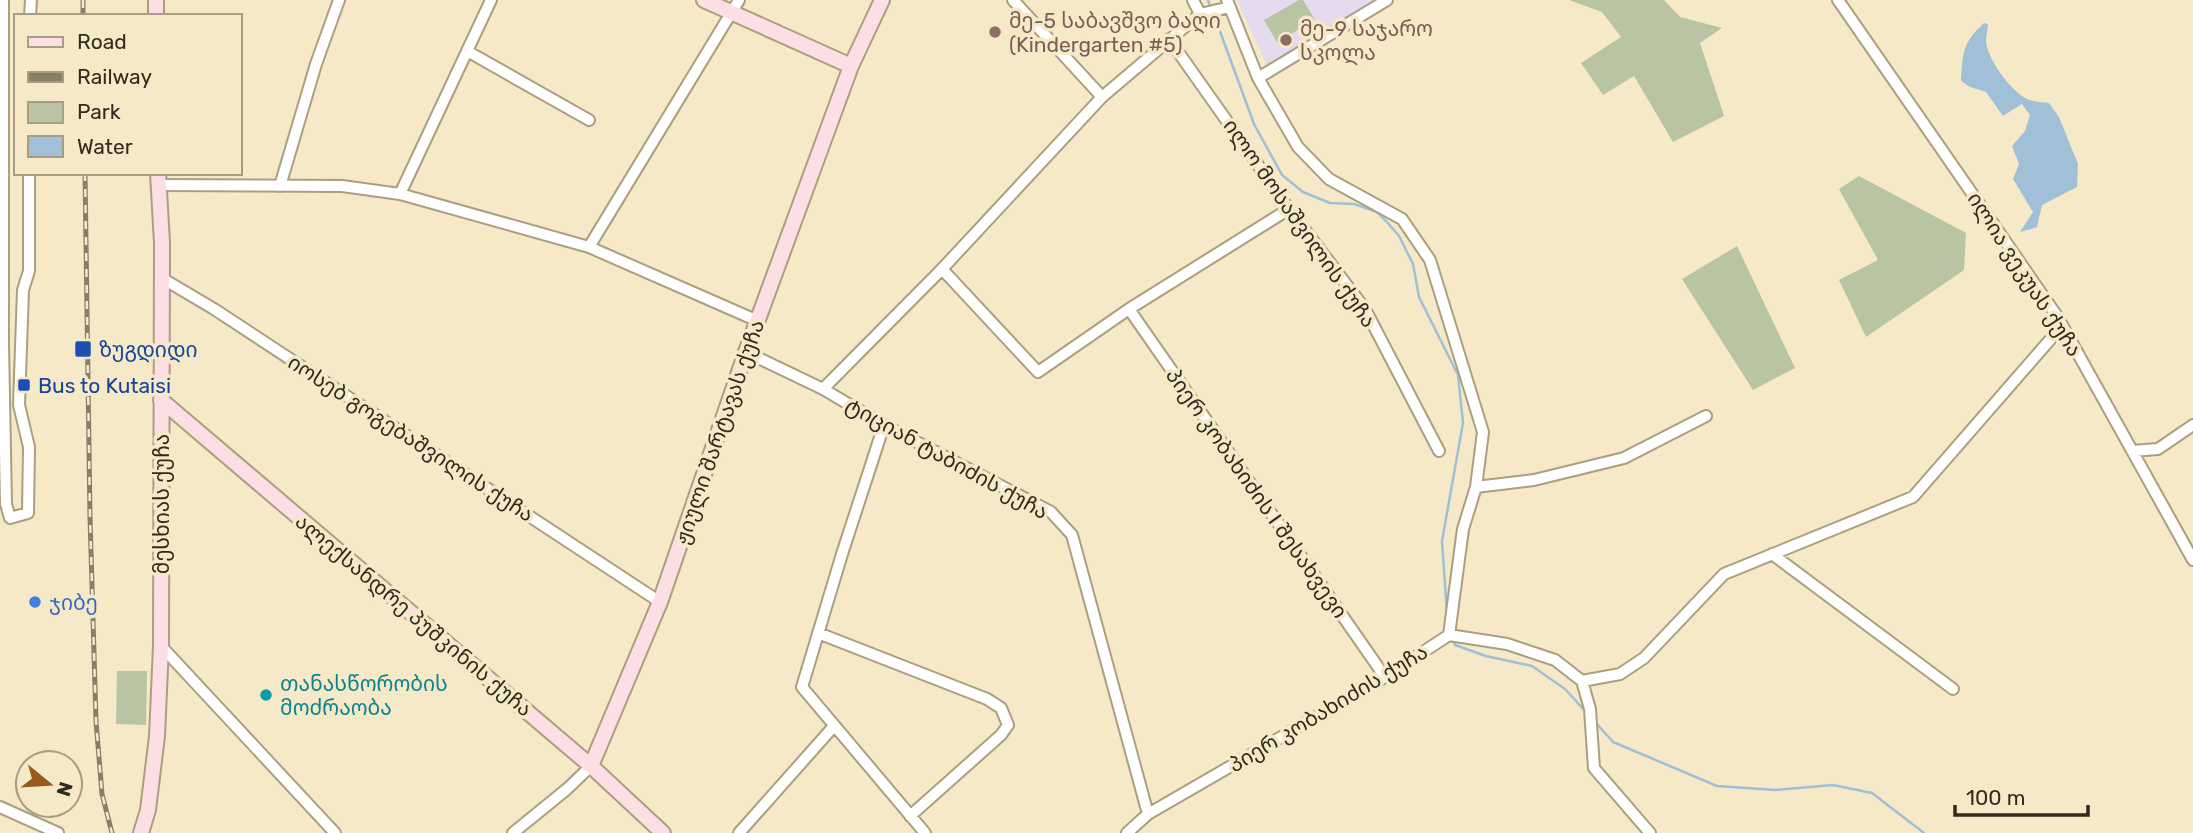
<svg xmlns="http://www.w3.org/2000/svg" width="2193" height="833" viewBox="0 0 2193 833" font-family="Rubik,'Noto Sans Georgian',sans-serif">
<rect width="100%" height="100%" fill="#f6e9c8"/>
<path fill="#e6daee" d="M 1237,0 L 1381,0 L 1269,69 Z"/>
<path fill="#b8c4a3" d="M 1299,0 L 1303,0 L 1315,20 L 1277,42 L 1264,20 Z
M 1569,0 L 1664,0 L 1680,17 L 1722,28 L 1700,43 L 1724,116 L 1673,142 L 1634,76 L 1603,95 L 1581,63 L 1621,37 L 1602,12 Z
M 1859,176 L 1966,233 L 1964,270 L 1866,337 L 1839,280 L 1878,260 L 1839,189 Z
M 1737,246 L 1795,368 L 1753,390 L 1682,279 Z
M 117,671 L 147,671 L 146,725 L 116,724 Z"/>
<path fill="#9fc0d7" d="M 1984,23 L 1988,24 C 1988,29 1986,36 1986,41 C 1987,59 2011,91 2027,99 C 2034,102 2042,102 2049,103 L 2059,117 L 2078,164 L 2077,187 L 2042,205 L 2037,227 L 2020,232 L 2033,212 L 2013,179 L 2019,164 L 2012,146 L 2025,131 L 2030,115 L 2022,104 L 2003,116 L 1986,92 L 1970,87 L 1961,81 C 1963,53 1962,43 1984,23 Z"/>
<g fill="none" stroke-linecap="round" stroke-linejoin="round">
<path stroke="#9fc0d7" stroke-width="2.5" d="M 1208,0 L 1211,9
M 1214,15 L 1254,124 L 1282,175 L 1303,192 L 1330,203 L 1354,204 L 1377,212 L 1387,222 L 1399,236 L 1413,264 L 1419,297 L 1458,375 L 1463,423 L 1442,541 L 1447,613
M 1453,640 L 1455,645 L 1486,656 L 1532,666 L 1565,689 L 1586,712
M 1596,723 L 1613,742 L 1717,786 L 1775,790 L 1833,785 L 1872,793 L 1924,833"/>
<defs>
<path id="street" d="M 3,0 L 3,344 L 6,504 L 10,518 L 28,513 L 29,447 L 19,405 L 23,290 L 29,271 L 29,173
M 1013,0 L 1102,97
M 1193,0 L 1200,14
M 1227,0 L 1258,78 L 1298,147 L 1329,179 L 1402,219 L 1430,260 L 1483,432 L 1476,487 L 1463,529 L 1449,635
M 1838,0 L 2057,316 L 2193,560
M 30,16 L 31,0
M 1169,39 L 1289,209 L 1365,309 L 1439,451
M 467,51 L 589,120
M 1258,78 L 1387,0
M 158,185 L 342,186 L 400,194 L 589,247 L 758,321
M 280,186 L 316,64 L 339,0
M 400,194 L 491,0
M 589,247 L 739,0
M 942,269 L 1038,372 L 1129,309 L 1289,209
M 160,277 L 214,309 L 660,602
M 1129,309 L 1385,677
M 746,352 L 823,389 L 884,425 L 1051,512 L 1072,535 L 1148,814
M 823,389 L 942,269 L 1102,97 L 1200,14 L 1230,7
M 884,425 L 842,554 L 802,687 L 925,833
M 2132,451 L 2158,449 L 2193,425
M 1476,487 L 1534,480 L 1624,458 L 1706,416
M 1772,554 L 1953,689
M 818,633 L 987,699 L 1001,708 L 1008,725 L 1001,735 L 910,816
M 1449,635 L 1507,644 L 1555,660 L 1582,681 L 1620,674 L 1644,658 L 1724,574 L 1913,497 L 2062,326
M 161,646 L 335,833
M 1582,681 L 1590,709 L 1594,768 L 1650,833
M 0,807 L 58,833
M 513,833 L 567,789 L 591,766
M 739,833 L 834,726
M 1127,833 L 1148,814 L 1385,677 L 1449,635"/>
<path id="secondary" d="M 156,0 L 156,16
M 704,0 L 851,66
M 161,400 L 591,766 L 663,833
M 591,766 L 660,602 L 746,352 L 851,66 L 882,0
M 141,833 L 148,810 L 157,736 L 161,646 L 162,243 L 158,173"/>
</defs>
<use href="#street" stroke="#ab9f80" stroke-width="14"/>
<use href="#secondary" stroke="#ab9f80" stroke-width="18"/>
<use href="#street" stroke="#fff" stroke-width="10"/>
<use href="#secondary" stroke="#fddee5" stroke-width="14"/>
<defs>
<path id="rail" d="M 83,0 L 83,16
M 85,173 L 90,517 L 96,721 L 102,794 L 112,833"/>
</defs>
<use href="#rail" stroke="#887f69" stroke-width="5"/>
<use href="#rail" stroke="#f6e9c8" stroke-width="2.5" stroke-dasharray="8" stroke-linecap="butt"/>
</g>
<g fill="#8d6e63" stroke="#f6e9c8" stroke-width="2.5">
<circle cx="995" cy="32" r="7"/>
<circle cx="1286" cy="40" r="7"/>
</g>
<g fill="#1a4fb4" stroke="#f6e9c8" stroke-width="2.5">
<rect x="74" y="340" width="18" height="18" rx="3.5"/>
<rect x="17" y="378" width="14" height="14" rx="3.5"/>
</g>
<circle fill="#3f7fe0" stroke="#f6e9c8" stroke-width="2.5" cx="35" cy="602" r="7"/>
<circle fill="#0f9aa8" stroke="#f6e9c8" stroke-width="2.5" cx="266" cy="695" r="7"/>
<g text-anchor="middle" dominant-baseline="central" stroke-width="7" stroke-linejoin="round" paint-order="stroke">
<g font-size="21" fill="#785e54" stroke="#f6e9c8" text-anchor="start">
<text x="1009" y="20">მე-5 საბავშვო ბაღი<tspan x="1009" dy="24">(Kindergarten #5)</tspan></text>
<text x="1300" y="28">მე-9 საჯარო<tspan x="1300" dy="24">სკოლა</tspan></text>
</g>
<g font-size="21" fill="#312b1f" stroke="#f6e9c8">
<text transform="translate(1300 223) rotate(55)">ილო მოსაშვილის ქუჩა</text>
<text transform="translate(2025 274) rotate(57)">ილია ვეკუას ქუჩა</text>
<text transform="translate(719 432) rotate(-71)">ჟიული შარტავას ქუჩა</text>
<text transform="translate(411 438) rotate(33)">იოსებ გოგებაშვილის ქუჩა</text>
<text transform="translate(947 458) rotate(29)">ტიციან ტაბიძის ქუჩა</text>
<text transform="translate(1257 493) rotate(55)">პიერ კობახიძის I შესახვევი</text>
<text transform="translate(161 504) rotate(-90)">მესხიას ქუჩა</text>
<text transform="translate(414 615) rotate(40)">ალექსანდრე პუშკინის ქუჩა</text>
<text transform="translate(1328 708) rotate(-31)">პიერ კობახიძის ქუჩა</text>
</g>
<g font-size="21" fill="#164399" stroke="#f6e9c8" text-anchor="start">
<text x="99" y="349">ზუგდიდი</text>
<text x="38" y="385">Bus to Kutaisi</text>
</g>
<g font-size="21" fill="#366cbe" stroke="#f6e9c8" text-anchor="start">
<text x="49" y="602">ჯიბე</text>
</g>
<g font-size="21" fill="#0d838f" stroke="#f6e9c8" text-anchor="start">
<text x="280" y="683">თანასწორობის<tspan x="280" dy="24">მოძრაობა</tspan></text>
</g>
</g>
<rect x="14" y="14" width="228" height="161" fill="#f6e9c8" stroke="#a79d84" stroke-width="2"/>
<rect x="28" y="37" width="35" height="10" fill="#fddee5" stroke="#a79d84" stroke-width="2"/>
<text x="77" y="49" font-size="21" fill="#312b1f">Road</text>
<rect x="28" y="72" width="35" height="10" fill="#887f69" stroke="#a79d84" stroke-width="2"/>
<text x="77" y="84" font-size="21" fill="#312b1f">Railway</text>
<rect x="28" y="102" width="35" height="21" fill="#b8c4a3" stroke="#a79d84" stroke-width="2"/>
<text x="77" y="119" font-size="21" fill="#312b1f">Park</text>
<rect x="28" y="136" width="35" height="21" fill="#9fc0d7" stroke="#a79d84" stroke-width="2"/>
<text x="77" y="154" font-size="21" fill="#312b1f">Water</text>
<g transform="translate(49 784) rotate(108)"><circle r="33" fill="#f6e9c8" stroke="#a79d84" stroke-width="2"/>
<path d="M0-5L12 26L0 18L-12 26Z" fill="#995a21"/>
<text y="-10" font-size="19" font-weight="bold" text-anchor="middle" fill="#312b1f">N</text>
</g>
<path d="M1955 805v10h133v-10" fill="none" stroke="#312b1f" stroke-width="3.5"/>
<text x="1966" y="805" font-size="21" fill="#312b1f" stroke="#f6e9c8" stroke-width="5" paint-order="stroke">100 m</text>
</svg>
